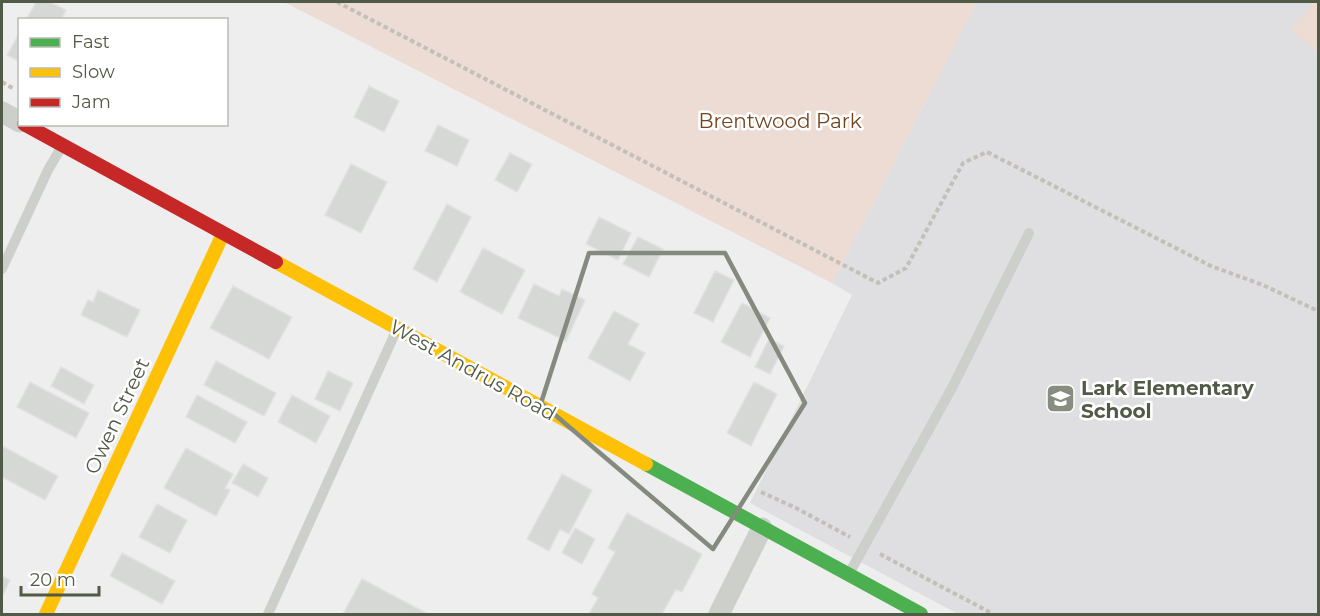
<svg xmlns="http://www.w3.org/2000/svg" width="1320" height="616" viewBox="0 0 1320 616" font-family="Montserrat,sans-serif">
<rect width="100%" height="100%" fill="#eeeeef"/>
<path fill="#dfdfe1" d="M 977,2 L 1318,2 L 1318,614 L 958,614 L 750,503 L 852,295 L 832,283 Z"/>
<path fill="#ecdcd4" d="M 284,2 L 977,2 L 832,283 Z
M 1315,2 L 1318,2 L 1318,52 L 1290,30 Z"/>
<path fill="#d6d8d6" stroke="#e0e1e0" stroke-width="1.5" d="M 36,2 L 50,2 L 66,10 L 61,20 L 26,20 Z
M 20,32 L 20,62 L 7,55 Z
M 369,86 L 399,101 L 384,132 L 354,117 Z
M 438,125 L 469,140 L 457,166 L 425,151 Z
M 510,153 L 532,164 L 517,192 L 495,180 Z
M 351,164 L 387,182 L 361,233 L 325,215 Z
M 447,204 L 471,217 L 437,282 L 413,269 Z
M 599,217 L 631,233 L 618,260 L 586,244 Z
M 638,237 L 663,249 L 649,277 L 623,264 Z
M 483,248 L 525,270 L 502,314 L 460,292 Z
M 715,271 L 734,280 L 713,322 L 694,313 Z
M 534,284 L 559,296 L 562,289 L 585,300 L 566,341 L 518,318 Z
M 233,286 L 292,317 L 269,359 L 210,328 Z
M 98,290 L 140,310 L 127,337 L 81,315 L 88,300 L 93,302 Z
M 742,303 L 770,318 L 750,357 L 721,342 Z
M 614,311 L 639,324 L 628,344 L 645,353 L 630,381 L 588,358 Z
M 769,339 L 784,346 L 770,374 L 755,367 Z
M 216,361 L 276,393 L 264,416 L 204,385 Z
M 61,367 L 94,385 L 84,404 L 51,386 Z
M 328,371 L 353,383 L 340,411 L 315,399 Z
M 30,382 L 89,413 L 76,438 L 17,407 Z
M 754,382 L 777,394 L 751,446 L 727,433 Z
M 197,395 L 247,422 L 235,443 L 186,417 Z
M 292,395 L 330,416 L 316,443 L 278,422 Z
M 2,446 L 58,476 L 45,500 L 2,477 Z
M 186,448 L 233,474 L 225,488 L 230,490 L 216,516 L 164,488 Z
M 243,464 L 268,478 L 258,497 L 232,483 Z
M 562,474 L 592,490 L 569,534 L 560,529 L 549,551 L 527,539 Z
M 157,504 L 187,520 L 170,553 L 139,537 Z
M 627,513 L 702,554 L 682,592 L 676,589 L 662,614 L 589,614 L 598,598 L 592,594 L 615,552 L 608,548 Z
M 575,528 L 595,539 L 582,564 L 562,553 Z
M 122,553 L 175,581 L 162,604 L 110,576 Z
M 2,576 L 10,580 L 2,597 Z
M 362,579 L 428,614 L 343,614 Z"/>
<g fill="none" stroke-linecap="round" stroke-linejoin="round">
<path stroke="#c3bfb9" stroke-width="4" stroke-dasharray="4.5 3" stroke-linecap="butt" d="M 337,2 L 878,283 L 906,268 L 963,163 L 987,152 L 1211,266 L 1263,285 L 1318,311
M 2,82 L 14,89
M 761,492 L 796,508 L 850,537
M 880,554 L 993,614"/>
<path stroke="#cdcfca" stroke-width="10" d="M 2,269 L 48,170 L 62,146
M 850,572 L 953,386 L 1029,233
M 268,614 L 397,329"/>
<path stroke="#cdcfca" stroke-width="21" d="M 2,112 L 20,122
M 719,614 L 762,528"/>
<path stroke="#4caf50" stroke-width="14" d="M 646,464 L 921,614"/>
<path stroke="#ffc107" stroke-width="14" d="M 276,262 L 646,464
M 46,614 L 223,234"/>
<path stroke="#c62828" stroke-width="14" d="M 24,124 L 276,262"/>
</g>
<path fill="none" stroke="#858a7f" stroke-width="4.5" stroke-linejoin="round" d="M 589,253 L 725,253 L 805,403 L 713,549 L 541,403 Z"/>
<defs>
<symbol id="school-square" viewBox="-11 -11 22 22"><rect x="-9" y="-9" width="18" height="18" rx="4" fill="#888d82" stroke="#fff"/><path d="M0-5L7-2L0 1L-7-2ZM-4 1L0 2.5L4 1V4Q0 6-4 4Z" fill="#fff"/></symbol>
</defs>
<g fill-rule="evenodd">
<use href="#school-square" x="1044" y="382" width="33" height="33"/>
</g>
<g text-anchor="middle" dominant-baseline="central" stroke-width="5" stroke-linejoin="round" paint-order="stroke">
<g font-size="20" fill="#73441e" stroke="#fff">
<text x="780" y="121">Brentwood Park</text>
</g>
<g font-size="20" fill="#515947" stroke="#fff">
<text transform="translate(473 370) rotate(29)">West Andrus Road</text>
<text transform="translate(117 416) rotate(-65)">Owen Street</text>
</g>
<g font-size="20" font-weight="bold" fill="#515947" stroke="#fff" text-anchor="start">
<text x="1081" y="388">Lark Elementary<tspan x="1081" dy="23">School</tspan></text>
</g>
</g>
<rect width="1320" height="616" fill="none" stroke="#515947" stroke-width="6"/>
<rect x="18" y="18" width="210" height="108" fill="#ffffff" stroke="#b9bdb5" stroke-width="1.5"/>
<rect x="30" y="38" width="30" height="9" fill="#4caf50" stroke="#b9bdb5" stroke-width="1.5"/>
<text x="72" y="48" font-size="18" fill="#515947">Fast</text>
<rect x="30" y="68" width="30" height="9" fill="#ffc107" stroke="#b9bdb5" stroke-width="1.5"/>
<text x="72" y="78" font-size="18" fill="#515947">Slow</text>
<rect x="30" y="98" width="30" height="9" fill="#c62828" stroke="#b9bdb5" stroke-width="1.5"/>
<text x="72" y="108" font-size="18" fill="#515947">Jam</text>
<path d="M21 586v9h78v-9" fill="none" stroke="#515947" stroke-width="3"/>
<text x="30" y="586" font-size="18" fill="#515947" stroke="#ffffff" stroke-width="4.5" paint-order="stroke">20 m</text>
</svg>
